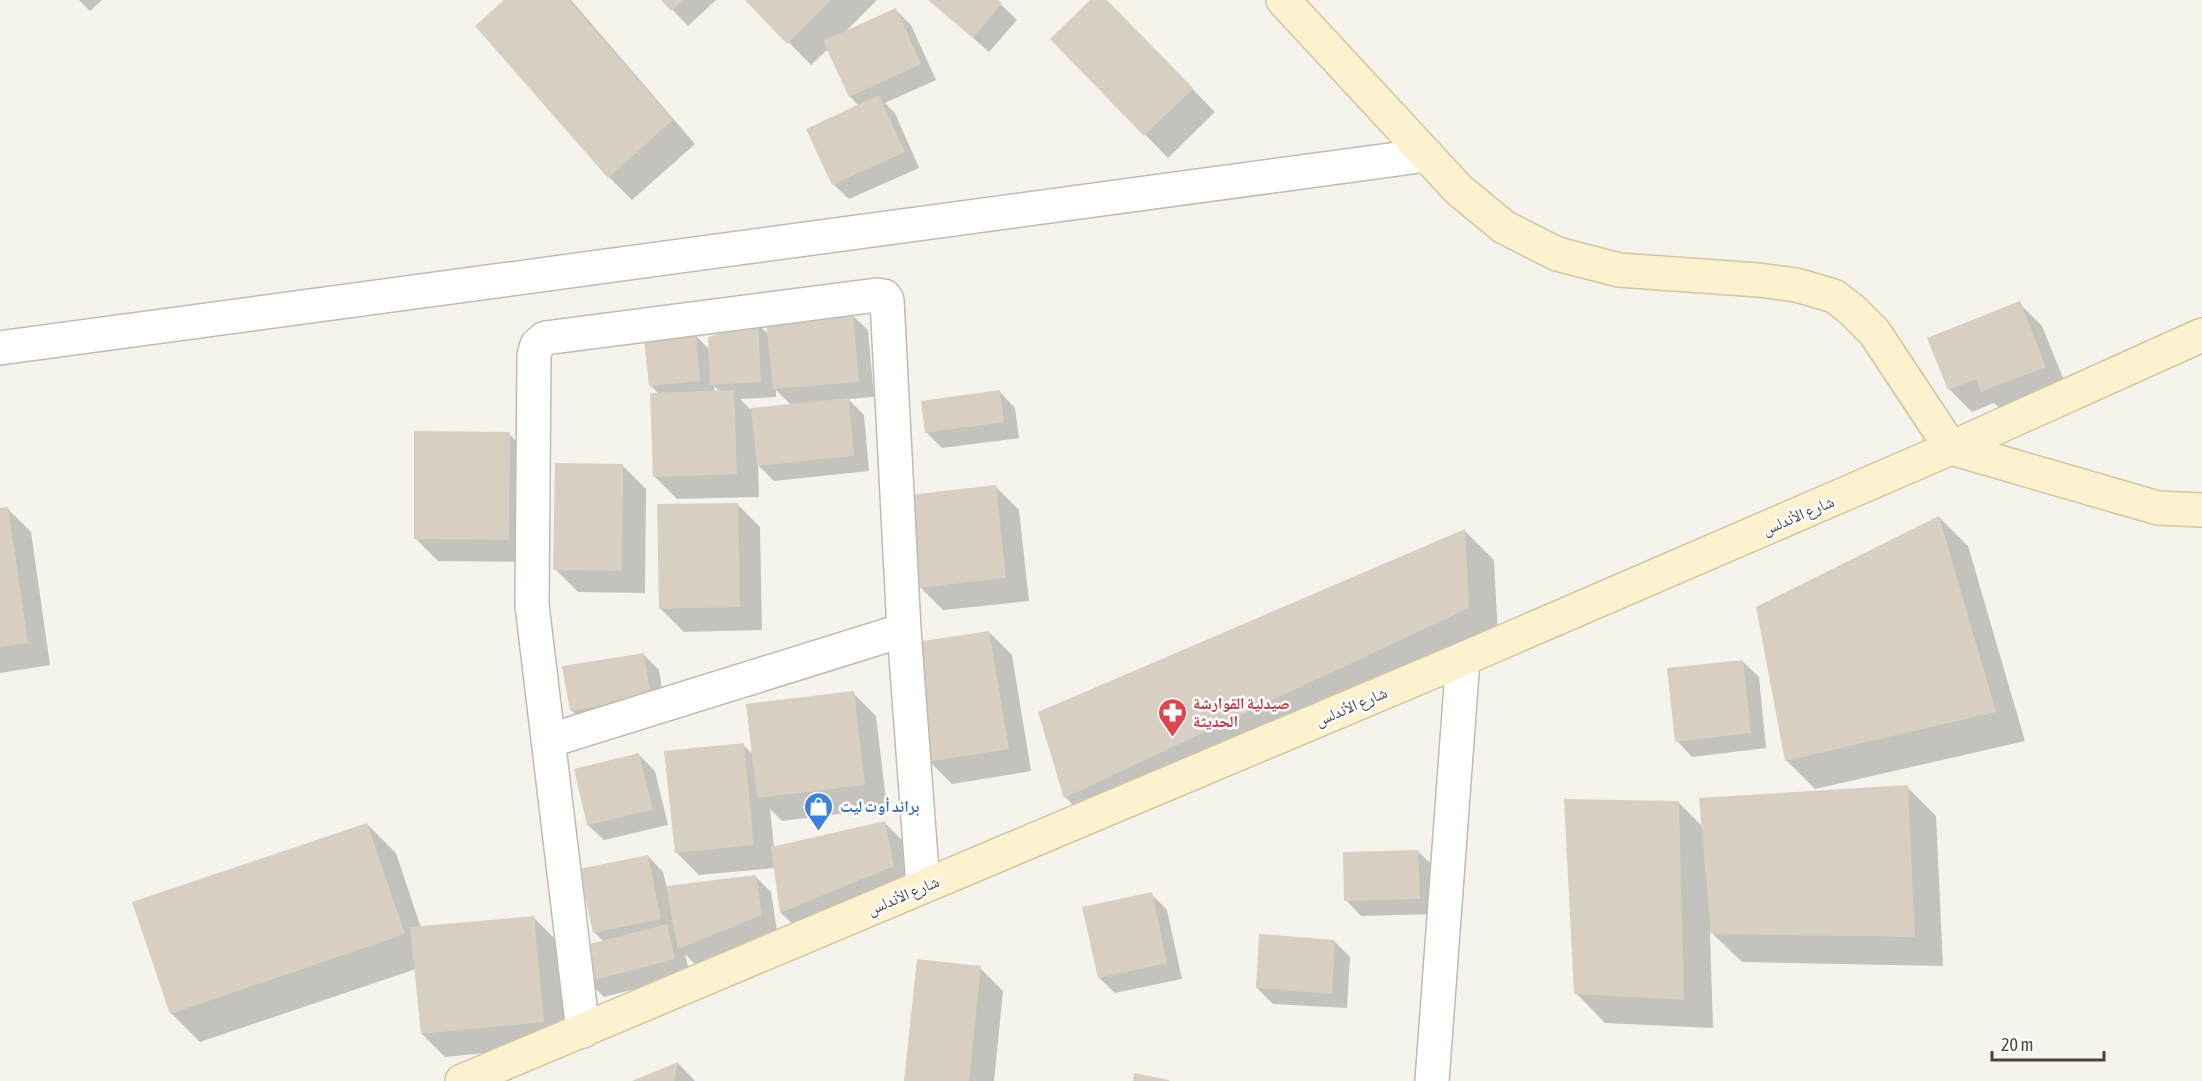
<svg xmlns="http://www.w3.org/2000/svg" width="2202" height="1081" viewBox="0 0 2202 1081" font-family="'Asap Condensed','Noto Naskh Arabic',sans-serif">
<rect width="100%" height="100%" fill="#f5f3ec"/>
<path fill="#0003" fill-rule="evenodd" d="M 79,0 L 102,0 L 90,11 Z
M 506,0 L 571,0 L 695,144 L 632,200 L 609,177 Z
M 663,0 L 716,0 L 688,26 Z
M 747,0 L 877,0 L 845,32 L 896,10 L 911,25 L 936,80 L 885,103 L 895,113 L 919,168 L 849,199 L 833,184 L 859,106 L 850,97 L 828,49 L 811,65 Z
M 930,0 L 996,0 L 1017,20 L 989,52 Z
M 1092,0 L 1105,0 L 1215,112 L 1168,158 L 1052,39 Z
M 2019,303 L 2042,326 L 2068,390 L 2005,414 L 1994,403 L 1972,412 L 1949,389 Z
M 852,315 L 868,330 L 874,397 L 848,399 L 864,415 L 869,471 L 774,481 L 758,465 L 759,497 L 677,499 L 654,476 L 659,394 L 650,385 L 695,335 L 711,351 L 758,324 L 769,335 ZM 714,386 L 720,392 L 715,393 ZM 776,390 L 791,405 L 750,409 L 740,399 L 776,397 Z
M 1000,392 L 1015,408 L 1019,438 L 942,448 L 926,432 Z
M 509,434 L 532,457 L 531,562 L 438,561 L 415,538 Z
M 623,466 L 646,489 L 645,593 L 578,592 L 555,569 Z
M 996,487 L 1019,510 L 1029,601 L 943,610 L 920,587 Z
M 737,504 L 760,527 L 762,630 L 684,632 L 661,609 Z
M 8,509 L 31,532 L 50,665 L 0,673 L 0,510 Z
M 1939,517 L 1968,546 L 2025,741 L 1815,789 L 1786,760 Z
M 1465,531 L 1494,560 L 1498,637 L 1094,826 L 1065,797 Z
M 989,632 L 1012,655 L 1031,771 L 952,784 L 929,761 Z
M 643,654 L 659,670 L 666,713 L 587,726 L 571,710 Z
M 1743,662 L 1759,677 L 1766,748 L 1692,757 L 1677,741 Z
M 853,693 L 876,716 L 887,808 L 782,821 L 770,809 L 774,847 L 884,822 L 907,845 L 916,889 L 804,935 L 781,913 L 775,868 L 699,875 L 676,852 L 743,745 L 754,755 Z
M 639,755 L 655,771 L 668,825 L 604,840 L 588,825 Z
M 1907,787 L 1936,816 L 1943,966 L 1742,962 L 1710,931 L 1713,1028 L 1605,1023 L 1576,993 L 1678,802 L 1703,827 Z
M 367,824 L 396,853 L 421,928 L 533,917 L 556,940 L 567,1045 L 445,1057 L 422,1034 L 416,969 L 200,1042 L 171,1013 Z
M 1418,851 L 1434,867 L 1435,914 L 1361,916 L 1346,900 Z
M 648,856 L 663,872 L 667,888 L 755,876 L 771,892 L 777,931 L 695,964 L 685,954 L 690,975 L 604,997 L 588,981 L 604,942 L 594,932 Z
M 1151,894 L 1167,910 L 1182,979 L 1115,993 L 1099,978 Z
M 1334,941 L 1350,957 L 1347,1008 L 1273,1004 L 1257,988 Z
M 980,968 L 1003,991 L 994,1081 L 905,1081 Z
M 678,1063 L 695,1081 L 636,1081 Z"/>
<path fill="#d7cfc2" d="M 504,0 L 569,0 L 673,120 L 608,178 L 475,26 Z
M 661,0 L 684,0 L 671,11 Z
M 745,0 L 831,0 L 787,44 Z
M 928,0 L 998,0 L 1002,3 L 973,38 Z
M 1090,0 L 1107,0 L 1193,88 L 1144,136 L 1050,39 Z
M 896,8 L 921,64 L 849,97 L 823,41 Z
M 879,95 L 905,152 L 832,185 L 806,129 Z
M 2020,301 L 2046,367 L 1981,392 L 1976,379 L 1948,390 L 1927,338 Z
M 853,313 L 859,382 L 773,389 L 766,320 Z
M 758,322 L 761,382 L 710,385 L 708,337 Z
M 696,334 L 700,381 L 649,386 L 644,339 Z
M 734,390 L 737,474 L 653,477 L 650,393 Z
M 1000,390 L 1004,422 L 925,433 L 921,401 Z
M 849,398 L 854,456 L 757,466 L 751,408 Z
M 414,431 L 510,432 L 509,540 L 414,539 Z
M 555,463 L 623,464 L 622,571 L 553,570 Z
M 996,485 L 1006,578 L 919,588 L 909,495 Z
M 738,503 L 740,607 L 659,609 L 657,504 Z
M 8,507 L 28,643 L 0,647 L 0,508 Z
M 1939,516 L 1996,712 L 1785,761 L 1756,607 Z
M 1465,529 L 1469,608 L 1064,798 L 1038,712 Z
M 989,631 L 1009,749 L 928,762 L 909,643 Z
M 644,653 L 651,698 L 570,711 L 562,666 Z
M 1743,660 L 1751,733 L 1675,742 L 1667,668 Z
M 854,691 L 865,785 L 757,798 L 746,704 Z
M 744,743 L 754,845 L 675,853 L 664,751 Z
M 639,753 L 653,810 L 587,825 L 574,769 Z
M 1908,785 L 1915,937 L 1711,934 L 1699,798 Z
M 1564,799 L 1679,801 L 1684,1000 L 1574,994 Z
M 885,821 L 894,866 L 780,913 L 771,847 Z
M 367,823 L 405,934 L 170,1014 L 132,902 Z
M 1418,850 L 1420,899 L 1344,901 L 1343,852 Z
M 648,855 L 661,919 L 593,933 L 579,869 Z
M 756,875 L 762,915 L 678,949 L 666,886 Z
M 1152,892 L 1167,963 L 1098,978 L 1082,907 Z
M 534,916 L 544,1022 L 421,1034 L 410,927 Z
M 667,924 L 675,959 L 587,982 L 578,947 Z
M 1259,934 L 1335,940 L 1332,994 L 1256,988 Z
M 917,959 L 981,966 L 969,1081 L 904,1081 Z
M 678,1062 L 674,1081 L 632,1081 Z
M 1134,1073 L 1169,1080 L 1169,1081 L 1133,1081 Z"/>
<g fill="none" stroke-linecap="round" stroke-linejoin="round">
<defs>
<path id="street" d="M 0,348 L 1427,155
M 548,741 L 904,630
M 583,1031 L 532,605 L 534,355 L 537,345 L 545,338 L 877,295 L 884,296 L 887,300 L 904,630 L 923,886
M 1432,1081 L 1463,659"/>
<path id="secondary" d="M 1283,0 L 1459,190 L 1504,227 L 1557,254 L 1619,270 L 1758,280 L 1796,285 L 1834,296 L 1851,309 L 1875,333 L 1951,448 L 2158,508 L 2202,510
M 462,1081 L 1463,659 L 1951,448 L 2202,335"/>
</defs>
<use href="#street" stroke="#c1bbaf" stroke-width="36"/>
<use href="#secondary" stroke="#d2c69e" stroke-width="36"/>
<use href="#street" stroke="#fff" stroke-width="33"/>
<use href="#secondary" stroke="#fcf2cf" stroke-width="33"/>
</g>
<defs>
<symbol id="pharmacy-pin" viewBox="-11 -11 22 30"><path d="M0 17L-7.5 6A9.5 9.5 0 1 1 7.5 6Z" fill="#e0444e" stroke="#fff"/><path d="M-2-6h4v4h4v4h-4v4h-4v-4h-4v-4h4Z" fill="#fff"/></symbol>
<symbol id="shop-pin" viewBox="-11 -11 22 30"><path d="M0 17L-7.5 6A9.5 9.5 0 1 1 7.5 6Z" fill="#3f7fe0" stroke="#fff"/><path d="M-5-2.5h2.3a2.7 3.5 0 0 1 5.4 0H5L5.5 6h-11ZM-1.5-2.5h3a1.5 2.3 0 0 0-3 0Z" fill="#fff"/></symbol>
</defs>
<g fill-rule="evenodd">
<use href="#pharmacy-pin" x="1156" y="696" width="33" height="45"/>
<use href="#shop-pin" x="802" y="790" width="33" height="45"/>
</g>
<g text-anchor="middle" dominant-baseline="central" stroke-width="5" stroke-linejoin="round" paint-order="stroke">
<g font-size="16" fill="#4a443a" stroke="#fff">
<text transform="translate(1798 515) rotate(-23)">شارع الأندلس</text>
<text transform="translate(1351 706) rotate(-23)">شارع الأندلس</text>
<text transform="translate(903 895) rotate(-23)">شارع الأندلس</text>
</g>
<g font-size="16" font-weight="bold" fill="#be3a42" stroke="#fff" text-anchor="start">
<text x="1193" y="703">صيدلية القوارشة<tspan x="1193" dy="18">الحديثة</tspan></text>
</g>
<g font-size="16" font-weight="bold" fill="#366cbe" stroke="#fff" text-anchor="start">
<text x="840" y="806">براند أوت ليت</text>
</g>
</g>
<path d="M1992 1051v9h112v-9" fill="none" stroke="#4a443a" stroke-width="3"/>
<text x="2001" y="1051" font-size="18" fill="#4a443a" stroke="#ffffff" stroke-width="4.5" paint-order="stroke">20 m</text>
</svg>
